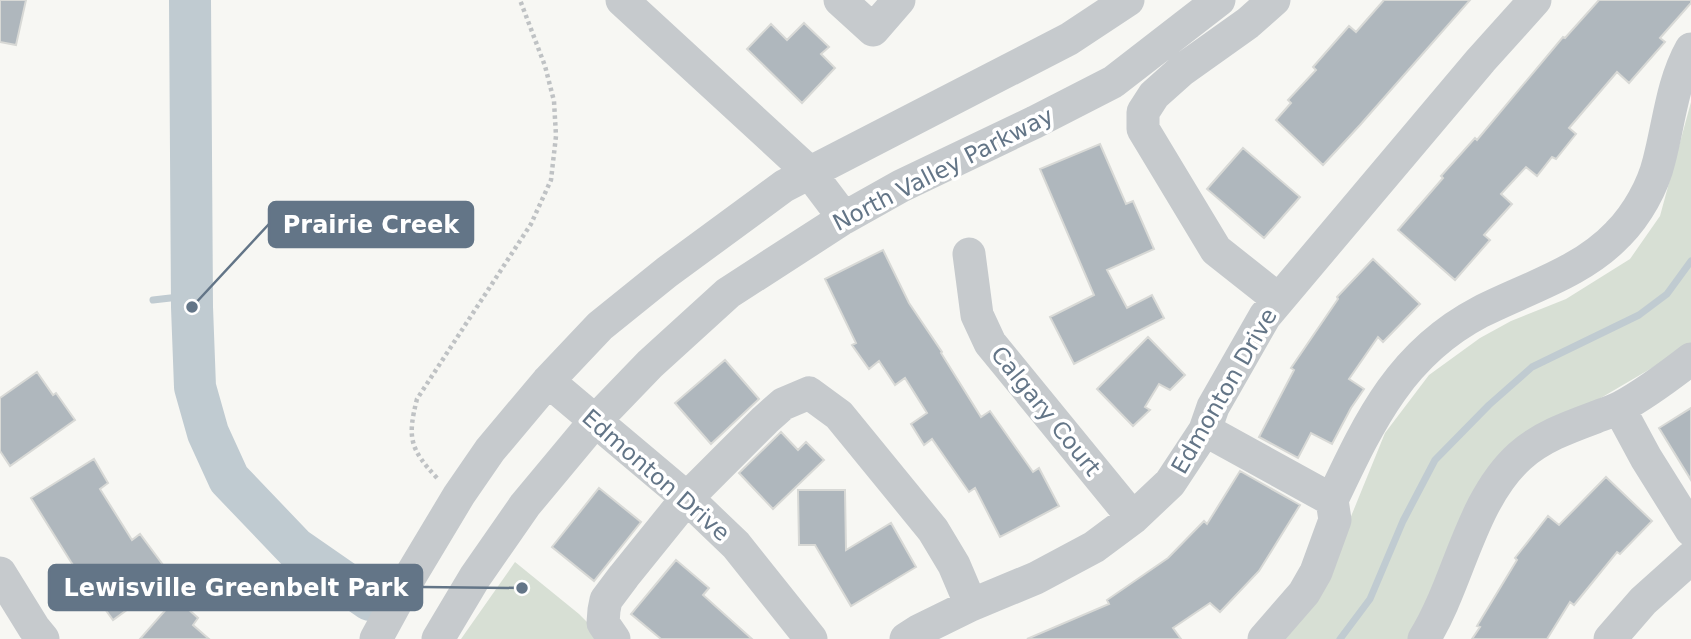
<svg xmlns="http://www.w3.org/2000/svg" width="1691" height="639" viewBox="0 0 1691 639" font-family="'DejaVu Sans',sans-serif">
<rect width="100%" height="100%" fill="#f7f7f3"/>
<path fill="#d7dfd4" d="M 1691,102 L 1691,345 L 1536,436 L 1414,639 L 1270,639 L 1341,541 L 1385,433 L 1429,375 L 1480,338 L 1511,321 L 1566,299 L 1630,259 L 1660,216 Z
M 515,562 L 579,614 L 604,639 L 461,639 Z"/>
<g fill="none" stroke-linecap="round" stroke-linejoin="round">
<path stroke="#c0cbd1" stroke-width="7" d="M 153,300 L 179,297 L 192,299
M 1340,639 L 1370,599 L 1403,521 L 1435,460 L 1489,405 L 1532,367 L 1639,315 L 1667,294 L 1691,261"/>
<path stroke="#c0cbd1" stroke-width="42" d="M 190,0 L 192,307 L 195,387 L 208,433 L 229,479 L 295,548 L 370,600"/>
</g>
<path fill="#afb7bd" stroke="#d8d9d6" stroke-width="2" d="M 0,0 L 26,0 L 16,45 L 0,42 Z
M 1384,0 L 1470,0 L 1360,125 L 1323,165 L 1276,120 L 1291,103 L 1288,100 L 1316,70 L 1313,67 L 1349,26 L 1356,32 Z
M 1599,0 L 1691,0 L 1691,3 L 1660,38 L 1665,42 L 1629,83 L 1617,72 L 1569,128 L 1576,134 L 1556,159 L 1552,157 L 1537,176 L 1526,167 L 1501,194 L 1512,204 L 1484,235 L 1490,240 L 1455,280 L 1398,230 L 1443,178 L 1441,176 L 1475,138 L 1477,140 L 1563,37 L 1565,38 Z
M 804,23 L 829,47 L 821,54 L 835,68 L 802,103 L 747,49 L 771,24 L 787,40 Z
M 1100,144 L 1126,204 L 1133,201 L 1154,249 L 1107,270 L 1127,308 L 1152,295 L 1164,318 L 1074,364 L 1050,317 L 1094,295 L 1040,169 Z
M 1243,148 L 1300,197 L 1264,238 L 1207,189 Z
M 883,250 L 909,303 L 942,352 L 941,353 L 981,417 L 990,411 L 1033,472 L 1039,468 L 1059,506 L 1000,537 L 975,488 L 969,492 L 932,439 L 924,445 L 911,424 L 927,413 L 905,378 L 895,385 L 879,361 L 869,369 L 852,345 L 856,343 L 825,279 Z
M 1373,259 L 1420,304 L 1383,342 L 1378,337 L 1349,379 L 1364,389 L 1351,408 L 1332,444 L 1311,433 L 1298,458 L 1259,437 L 1294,370 L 1291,368 L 1338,299 L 1337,297 Z
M 1148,337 L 1185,375 L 1170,390 L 1159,384 L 1145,407 L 1150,410 L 1133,426 L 1097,389 Z
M 725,360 L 759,399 L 711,444 L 675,403 Z
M 37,372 L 53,395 L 56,393 L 75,420 L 10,466 L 0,451 L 0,398 Z
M 1691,408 L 1691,480 L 1659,428 Z
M 781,432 L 798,450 L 806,442 L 824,460 L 773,509 L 739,473 Z
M 94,459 L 108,483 L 100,489 L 132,540 L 140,534 L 172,577 L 113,620 L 71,562 L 31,498 Z
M 1240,471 L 1300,505 L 1259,571 L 1220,612 L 1210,603 L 1173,628 L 1181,639 L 1027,639 L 1109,604 L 1107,600 L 1168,558 L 1204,521 L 1207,524 Z
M 1606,477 L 1652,521 L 1620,554 L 1617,552 L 1574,605 L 1570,602 L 1547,639 L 1472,639 L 1480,627 L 1477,626 L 1517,560 L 1515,558 L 1548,516 L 1559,525 Z
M 599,488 L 641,522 L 594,581 L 552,547 Z
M 798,490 L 845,490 L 846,550 L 891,523 L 916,567 L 851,606 L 815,545 L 799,545 Z
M 676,560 L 709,588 L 703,595 L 752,639 L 661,639 L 631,614 Z
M 176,598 L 198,618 L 193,625 L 209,639 L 140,639 Z"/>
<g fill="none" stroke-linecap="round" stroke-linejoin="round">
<path stroke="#bfc2c4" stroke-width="4.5" stroke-dasharray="3.5 3.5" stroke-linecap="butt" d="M 437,478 C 410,449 407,438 417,399 L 531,224 L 551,180 L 556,136 L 554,101 L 545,66 L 520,0"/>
<path stroke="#c6cacd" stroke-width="33" d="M 622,0 L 810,173 L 844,218
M 840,0 L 873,30 L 899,0
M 1274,0 L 1248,23 L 1182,70 L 1154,95 L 1143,112 L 1143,129 L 1216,250 L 1278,299
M 969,254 L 977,315 L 990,343 L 1133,518
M 548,381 L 687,498 L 736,545 L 811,639
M 1619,408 L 1646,458 L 1691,530
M 1205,430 L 1332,500 L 1335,520 L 1316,572 L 1304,593 L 1264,639
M 1332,500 C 1369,422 1400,354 1480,312 C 1527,288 1581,273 1618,234 C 1637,215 1653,186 1659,161 C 1669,123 1672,83 1691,49
M 0,573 L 34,628 L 43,639
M 376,639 L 411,575 L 459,495 L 490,450 L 548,381 L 600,326 L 667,272 L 784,186 L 1069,39 L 1128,0
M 438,639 L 475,577 L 525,505 L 595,421 L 650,364 L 728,293 L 844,218 L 901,186 L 1035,122 L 1113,82 L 1219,0
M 614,639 L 603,623 L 604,610 L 606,600 L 624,576 L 687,498 L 765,420 L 783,404 L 809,393 L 839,415 L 933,530 L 954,565 L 971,605
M 906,639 L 920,630 L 971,605 L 1036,578 L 1094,547 L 1133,518 L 1170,483 L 1205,430 L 1213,407 L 1265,316 L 1481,60 L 1535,0
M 1424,639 C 1459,583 1470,501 1520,456 C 1541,437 1569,427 1596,417 C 1604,414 1613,411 1621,407 C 1645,394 1669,376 1691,359
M 1610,639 L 1643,601 L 1691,558"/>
</g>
<g text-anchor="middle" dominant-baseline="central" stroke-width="7" stroke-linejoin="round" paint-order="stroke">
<g font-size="23" fill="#637587" stroke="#fff">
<text transform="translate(943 169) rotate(-27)">North Valley Parkway</text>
<text transform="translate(1224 391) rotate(-60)">Edmonton Drive</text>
<text transform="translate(1046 411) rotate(51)">Calgary Court</text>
<text transform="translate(656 475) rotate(41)">Edmonton Drive</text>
</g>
</g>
<path fill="none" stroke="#637587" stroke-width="2.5" d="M192 307L269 224M522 588L422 587"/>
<g fill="#637587" stroke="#fff" stroke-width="2.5">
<circle cx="192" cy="307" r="7"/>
<circle cx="522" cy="588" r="7"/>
</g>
<g fill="#637587" stroke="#637587" stroke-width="2.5">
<rect x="269" y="202" width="204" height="45" rx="7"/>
<rect x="49" y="565" width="373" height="45" rx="7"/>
</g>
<g font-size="24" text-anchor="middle" font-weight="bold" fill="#fff">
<text x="371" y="233">Prairie Creek</text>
<text x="236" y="596">Lewisville Greenbelt Park</text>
</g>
</svg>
